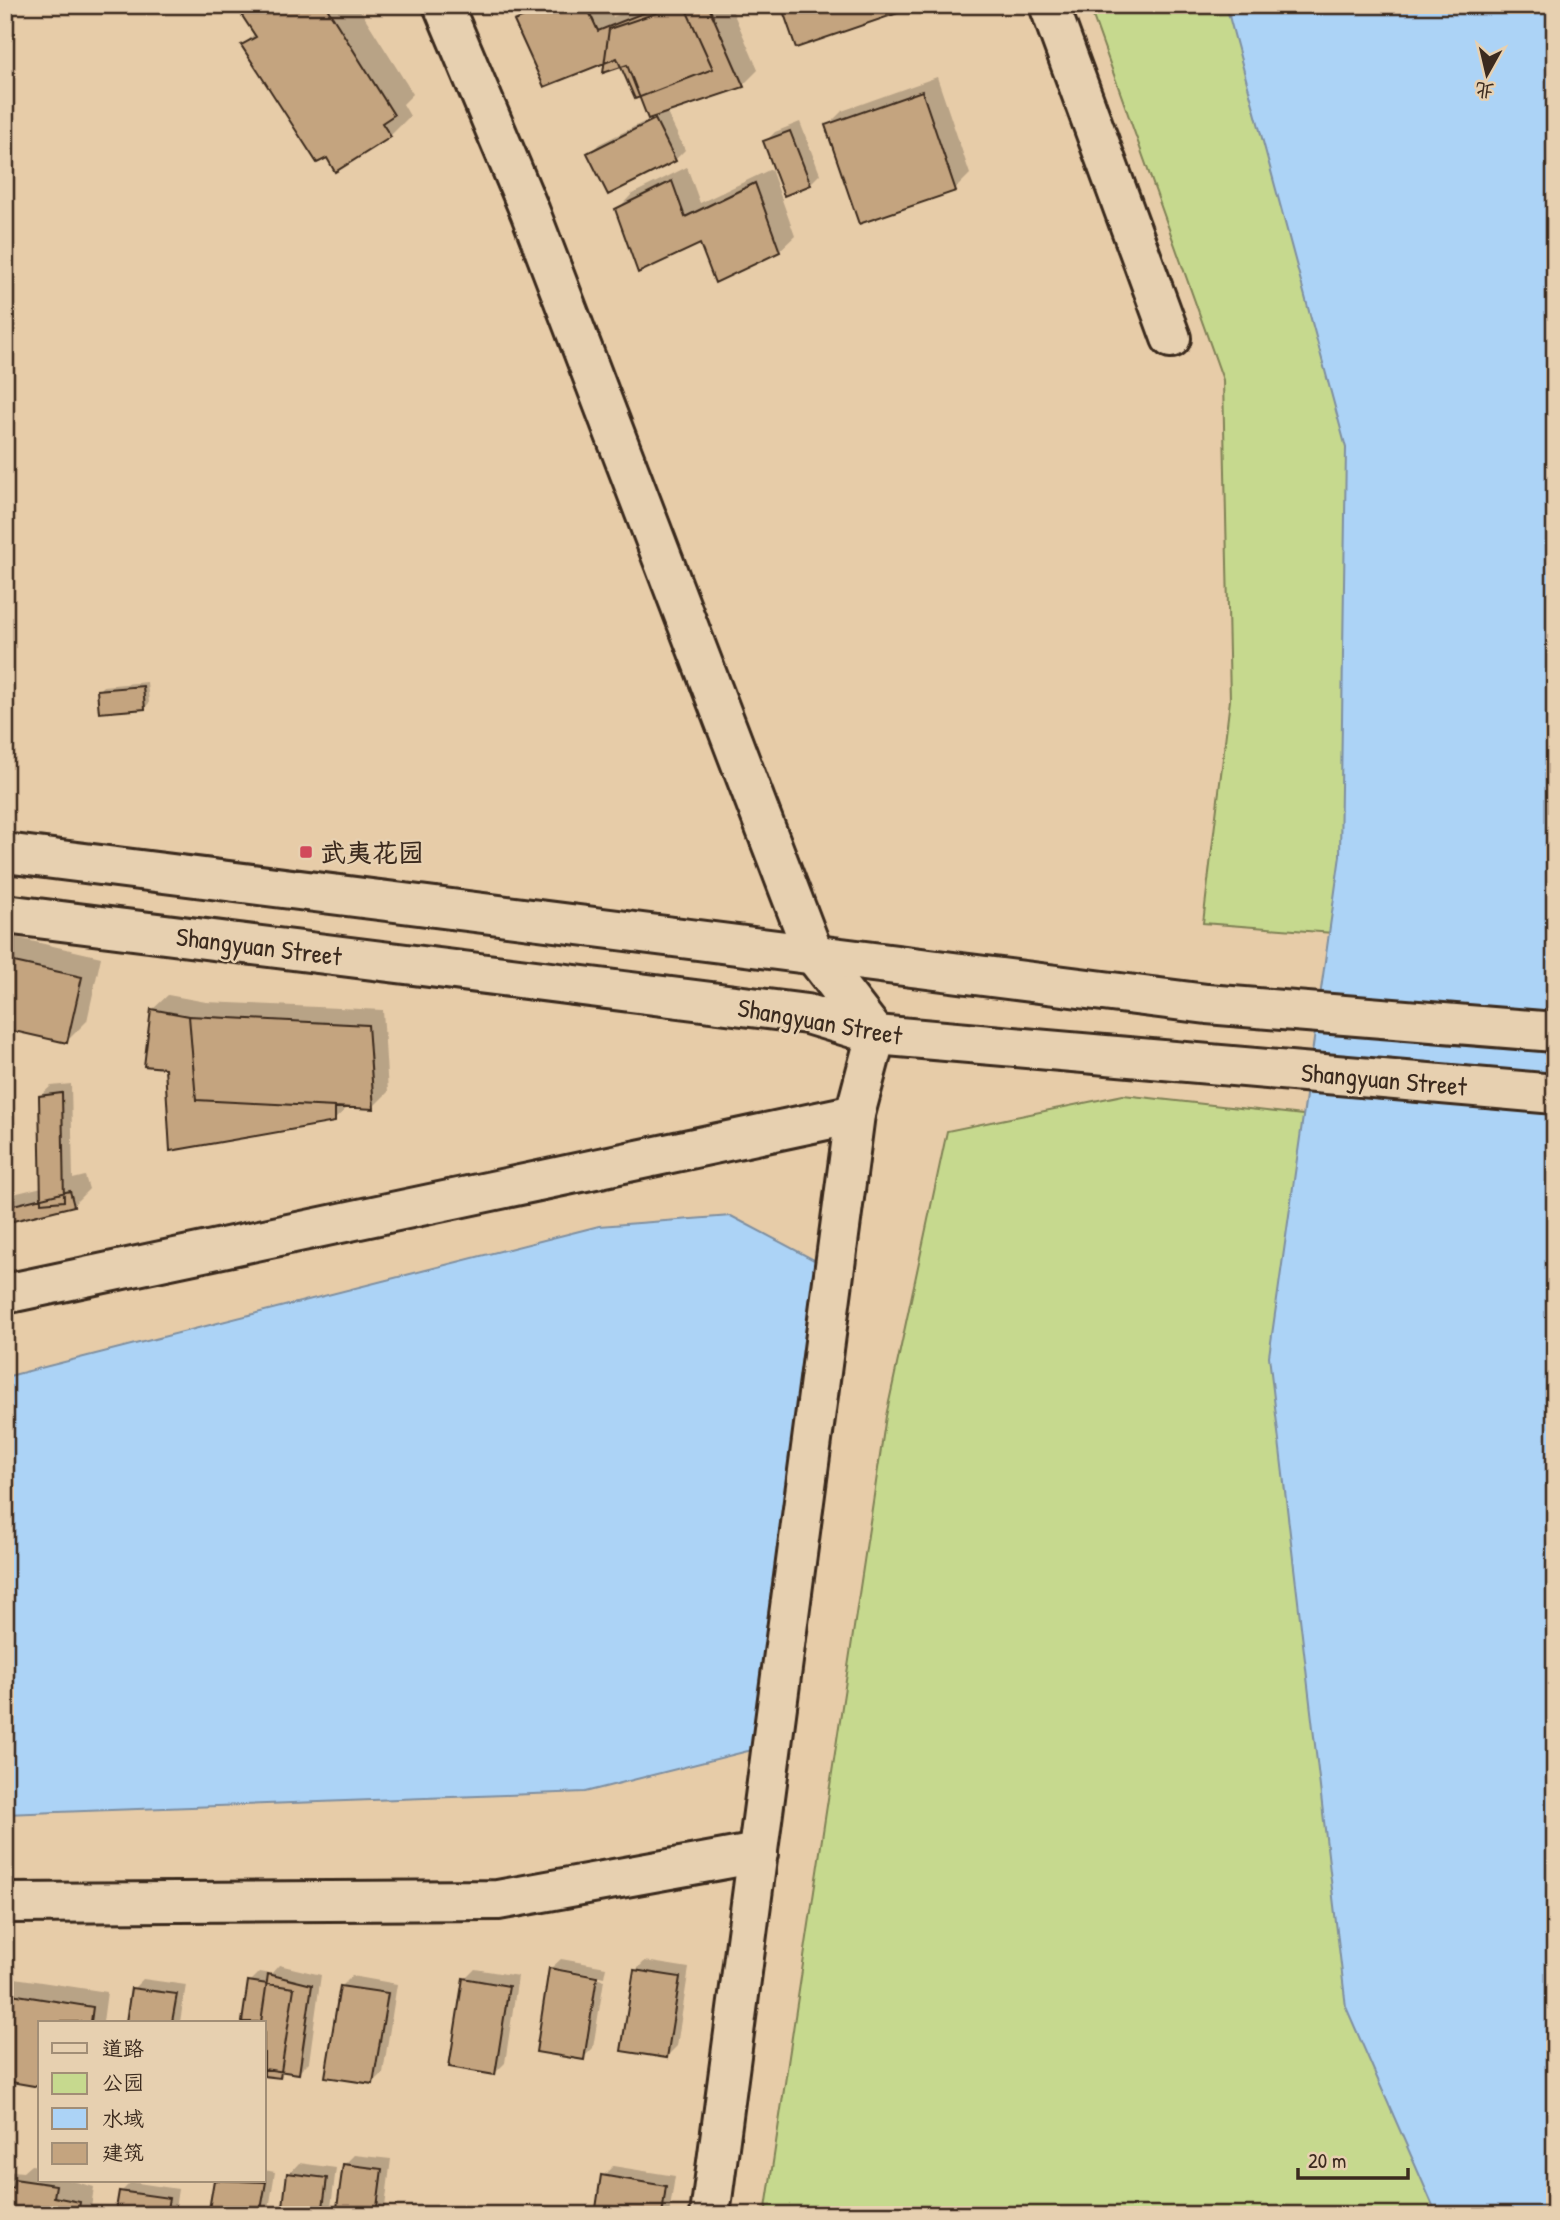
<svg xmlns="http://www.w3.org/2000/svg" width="1560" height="2220" viewBox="0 0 1560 2220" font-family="'Patrick Hand','LXGW WenKai TC',sans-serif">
<rect width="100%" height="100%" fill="#e7cca8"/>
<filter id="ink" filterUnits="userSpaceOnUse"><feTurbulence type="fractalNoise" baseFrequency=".0143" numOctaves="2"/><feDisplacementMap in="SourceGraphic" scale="14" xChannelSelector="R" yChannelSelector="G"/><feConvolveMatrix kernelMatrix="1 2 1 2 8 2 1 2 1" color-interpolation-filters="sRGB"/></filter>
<g filter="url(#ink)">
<path fill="#c6d98e" stroke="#808256" stroke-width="2" d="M 1089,5 L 1555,5 L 1555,950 L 1203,923 L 1230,700 L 1223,380 Z
M 1123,1095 L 1303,1115 L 1555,2215 L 765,2215 L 886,1416 L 947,1131 Z"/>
<path fill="#acd3f6" stroke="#7f8fa0" stroke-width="2" d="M 1226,5 L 1555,5 L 1555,2215 L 1437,2215 L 1346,2007 L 1269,1356 L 1340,856 L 1346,448 Z
M 731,1216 L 835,1271 L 772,1745 L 585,1792 L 5,1814 L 5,1377 L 599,1226 Z"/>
<path fill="#0003" d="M 238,5 L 357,5 L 413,94 L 403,104 L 410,116 L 390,136 L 336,169 L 244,45 L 255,33 Z
M 533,5 L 608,5 L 613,17 L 642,5 L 730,5 L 758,70 L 743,85 L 666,111 L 685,150 L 675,160 L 589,154 L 599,144 L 650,119 L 640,94 L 622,65 L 516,21 Z
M 937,77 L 970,174 L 955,189 L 827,126 L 842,111 Z
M 800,122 L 820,174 L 810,184 L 765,142 L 775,132 Z
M 687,167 L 700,203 L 771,169 L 795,236 L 779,251 L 701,242 L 617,210 L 632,194 Z
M 147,682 L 149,703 L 145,708 L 99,690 L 103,686 Z
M 5,935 L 101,957 L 87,1021 L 67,1041 L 5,1027 Z
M 168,995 L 206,1002 L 383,1010 L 388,1092 L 373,1107 L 349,1106 L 334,1120 L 167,1067 L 152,1010 Z
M 71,1084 L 73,1179 L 85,1176 L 89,1189 L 74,1204 L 5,1222 L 5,1196 L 42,1187 L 40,1096 L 51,1086 Z
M 561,1959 L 606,1967 L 604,1977 L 556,1968 L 556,1971 L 604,1980 L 593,2048 L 583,2058 L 550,1969 Z
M 645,1961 L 689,1968 L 677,2046 L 667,2056 L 635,1971 Z
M 279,1965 L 321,1975 L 309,2062 L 299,2072 L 285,2070 L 279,2076 L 264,2022 L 244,2022 L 250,1982 L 260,1972 L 271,1974 Z
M 475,1969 L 518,1976 L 505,2063 L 495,2073 L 465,1979 Z
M 352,1976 L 397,1984 L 383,2073 L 373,2083 L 342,1986 Z
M 15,1978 L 107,1992 L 103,2022 L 40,2022 L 40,2085 L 5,2080 L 5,1988 Z
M 143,1979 L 186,1985 L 180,2022 L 128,2022 L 133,1989 Z
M 354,2155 L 391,2159 L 384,2215 L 338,2215 L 344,2165 Z
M 299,2163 L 336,2168 L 330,2215 L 284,2215 L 289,2174 Z
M 31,2165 L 40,2166 L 40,2180 L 69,2180 L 94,2187 L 90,2215 L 5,2215 L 5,2179 L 13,2171 L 23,2172 Z
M 613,2166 L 675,2176 L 669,2215 L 596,2215 L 603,2176 Z
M 264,2170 L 275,2172 L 268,2215 L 210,2215 L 216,2180 L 264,2180 Z
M 131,2182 L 178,2189 L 174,2215 L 117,2215 L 121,2192 Z"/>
<path fill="#c4a47f" stroke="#3b2a1e" stroke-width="2" d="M 235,5 L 325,5 L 394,115 L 382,123 L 391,137 L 335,172 L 327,158 L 317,163 L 241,45 L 256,37 Z
M 554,5 L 586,5 L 598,31 L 663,5 L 684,5 L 713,69 L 635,99 L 617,58 L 544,87 L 514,21 Z
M 680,5 L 708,5 L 744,87 L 648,119 L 627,65 L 603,73 L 609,29 Z
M 781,5 L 902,5 L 904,11 L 796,48 Z
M 922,91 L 956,191 L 859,224 L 825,125 Z
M 655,119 L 676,161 L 608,195 L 587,153 Z
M 790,131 L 811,185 L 784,196 L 763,141 Z
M 672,181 L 685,217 L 755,183 L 780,252 L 715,283 L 700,244 L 638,273 L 615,209 Z
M 143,686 L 145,709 L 99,713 L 97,690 Z
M 5,960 L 82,977 L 67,1043 L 5,1029 Z
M 151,1009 L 189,1016 L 196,1100 L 335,1107 L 335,1122 L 170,1151 L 165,1068 L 144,1066 Z
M 189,1016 L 368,1025 L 374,1109 L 196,1100 Z
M 62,1093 L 64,1201 L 41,1203 L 39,1096 Z
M 70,1191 L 74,1206 L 5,1223 L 5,1207 Z
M 549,1968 L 597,1977 L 584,2060 L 536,2052 Z
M 634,1970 L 680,1977 L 667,2058 L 621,2051 Z
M 268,1974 L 312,1985 L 299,2074 L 264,2069 L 264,2022 L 261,2022 Z
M 463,1978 L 509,1986 L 495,2075 L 449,2067 Z
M 248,1981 L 294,1988 L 280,2078 L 264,2076 L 264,2022 L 242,2022 Z
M 340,1986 L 388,1993 L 373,2084 L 325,2077 Z
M 131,1988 L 177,1994 L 172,2022 L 126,2022 Z
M 5,1993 L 93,2007 L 91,2022 L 40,2022 L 40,2087 L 5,2081 Z
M 343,2164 L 382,2169 L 376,2215 L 336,2215 Z
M 287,2173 L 327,2178 L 322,2215 L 282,2215 Z
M 601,2175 L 666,2186 L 662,2215 L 595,2215 Z
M 14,2179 L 56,2185 L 54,2197 L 80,2202 L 78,2215 L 5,2215 L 5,2187 L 13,2188 Z
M 214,2180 L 266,2182 L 260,2215 L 208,2215 Z
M 119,2191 L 169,2198 L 166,2215 L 115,2215 Z"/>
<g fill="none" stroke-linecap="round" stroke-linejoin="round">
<defs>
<path id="minor" d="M 443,5 L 530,212 L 814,955 L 876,1035
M 1049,5 L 1171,338
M 5,1294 L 855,1114
M 5,1903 L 498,1900 L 758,1853"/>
<path id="tertiary" d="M 710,2215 L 855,1114 L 876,1035"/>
<path id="secondary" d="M 5,853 L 1207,1004 L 1555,1032
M 5,914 L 807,1014 L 876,1035 L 1555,1094"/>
</defs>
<use href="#minor" stroke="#3b2a1e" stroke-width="44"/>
<use href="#tertiary" stroke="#3b2a1e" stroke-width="44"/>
<use href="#secondary" stroke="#3b2a1e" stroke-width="44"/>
<use href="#minor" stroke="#e7d0b0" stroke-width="38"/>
<use href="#tertiary" stroke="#e7d0b0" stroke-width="38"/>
<use href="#secondary" stroke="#e7d0b0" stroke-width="38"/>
</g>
</g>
<rect fill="#d1495b" stroke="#e7d0b0" stroke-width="2.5" x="299" y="845" width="14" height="14" rx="3.5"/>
<g text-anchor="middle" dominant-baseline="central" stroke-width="5" stroke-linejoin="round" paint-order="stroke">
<g font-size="26" font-weight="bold" fill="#3b2a1e" stroke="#e7d0b0" text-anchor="start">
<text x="320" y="852">武夷花园</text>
</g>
<g font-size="26" fill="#3b2a1e" stroke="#e7d0b0">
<text transform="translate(259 946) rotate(7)">Shangyuan Street</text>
<text transform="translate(820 1021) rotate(10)">Shangyuan Street</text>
<text transform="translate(1384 1079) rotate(5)">Shangyuan Street</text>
</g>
</g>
<rect width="1560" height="2220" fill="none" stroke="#e7d0b0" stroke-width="28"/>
<rect x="14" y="14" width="1532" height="2192" fill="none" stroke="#3b2a1e" stroke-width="2.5" filter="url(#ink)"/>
<rect x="38" y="2021" width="228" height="161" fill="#e7d0b0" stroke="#a28e76" stroke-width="2"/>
<rect x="52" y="2043" width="35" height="10" fill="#e7d0b0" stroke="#a28e76" stroke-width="2"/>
<text x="102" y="2056" font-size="21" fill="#3b2a1e">道路</text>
<rect x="52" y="2073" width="35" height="21" fill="#c6d98e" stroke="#a28e76" stroke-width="2"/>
<text x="102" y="2090" font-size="21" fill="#3b2a1e">公园</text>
<rect x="52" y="2108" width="35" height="21" fill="#acd3f6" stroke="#a28e76" stroke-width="2"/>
<text x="102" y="2126" font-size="21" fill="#3b2a1e">水域</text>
<rect x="52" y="2143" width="35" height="21" fill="#c4a47f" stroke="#a28e76" stroke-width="2"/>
<text x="102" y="2160" font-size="21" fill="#3b2a1e">建筑</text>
<g transform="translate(1487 74) rotate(188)" stroke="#e7d0b0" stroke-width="5" paint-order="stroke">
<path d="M0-5L12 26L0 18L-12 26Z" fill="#3b2a1e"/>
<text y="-10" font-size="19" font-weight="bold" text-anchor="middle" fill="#3b2a1e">北</text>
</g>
<path d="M1298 2168v10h110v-10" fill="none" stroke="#3b2a1e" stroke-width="3.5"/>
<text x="1308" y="2168" font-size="21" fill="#3b2a1e" stroke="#e7d0b0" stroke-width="5" paint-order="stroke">20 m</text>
</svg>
